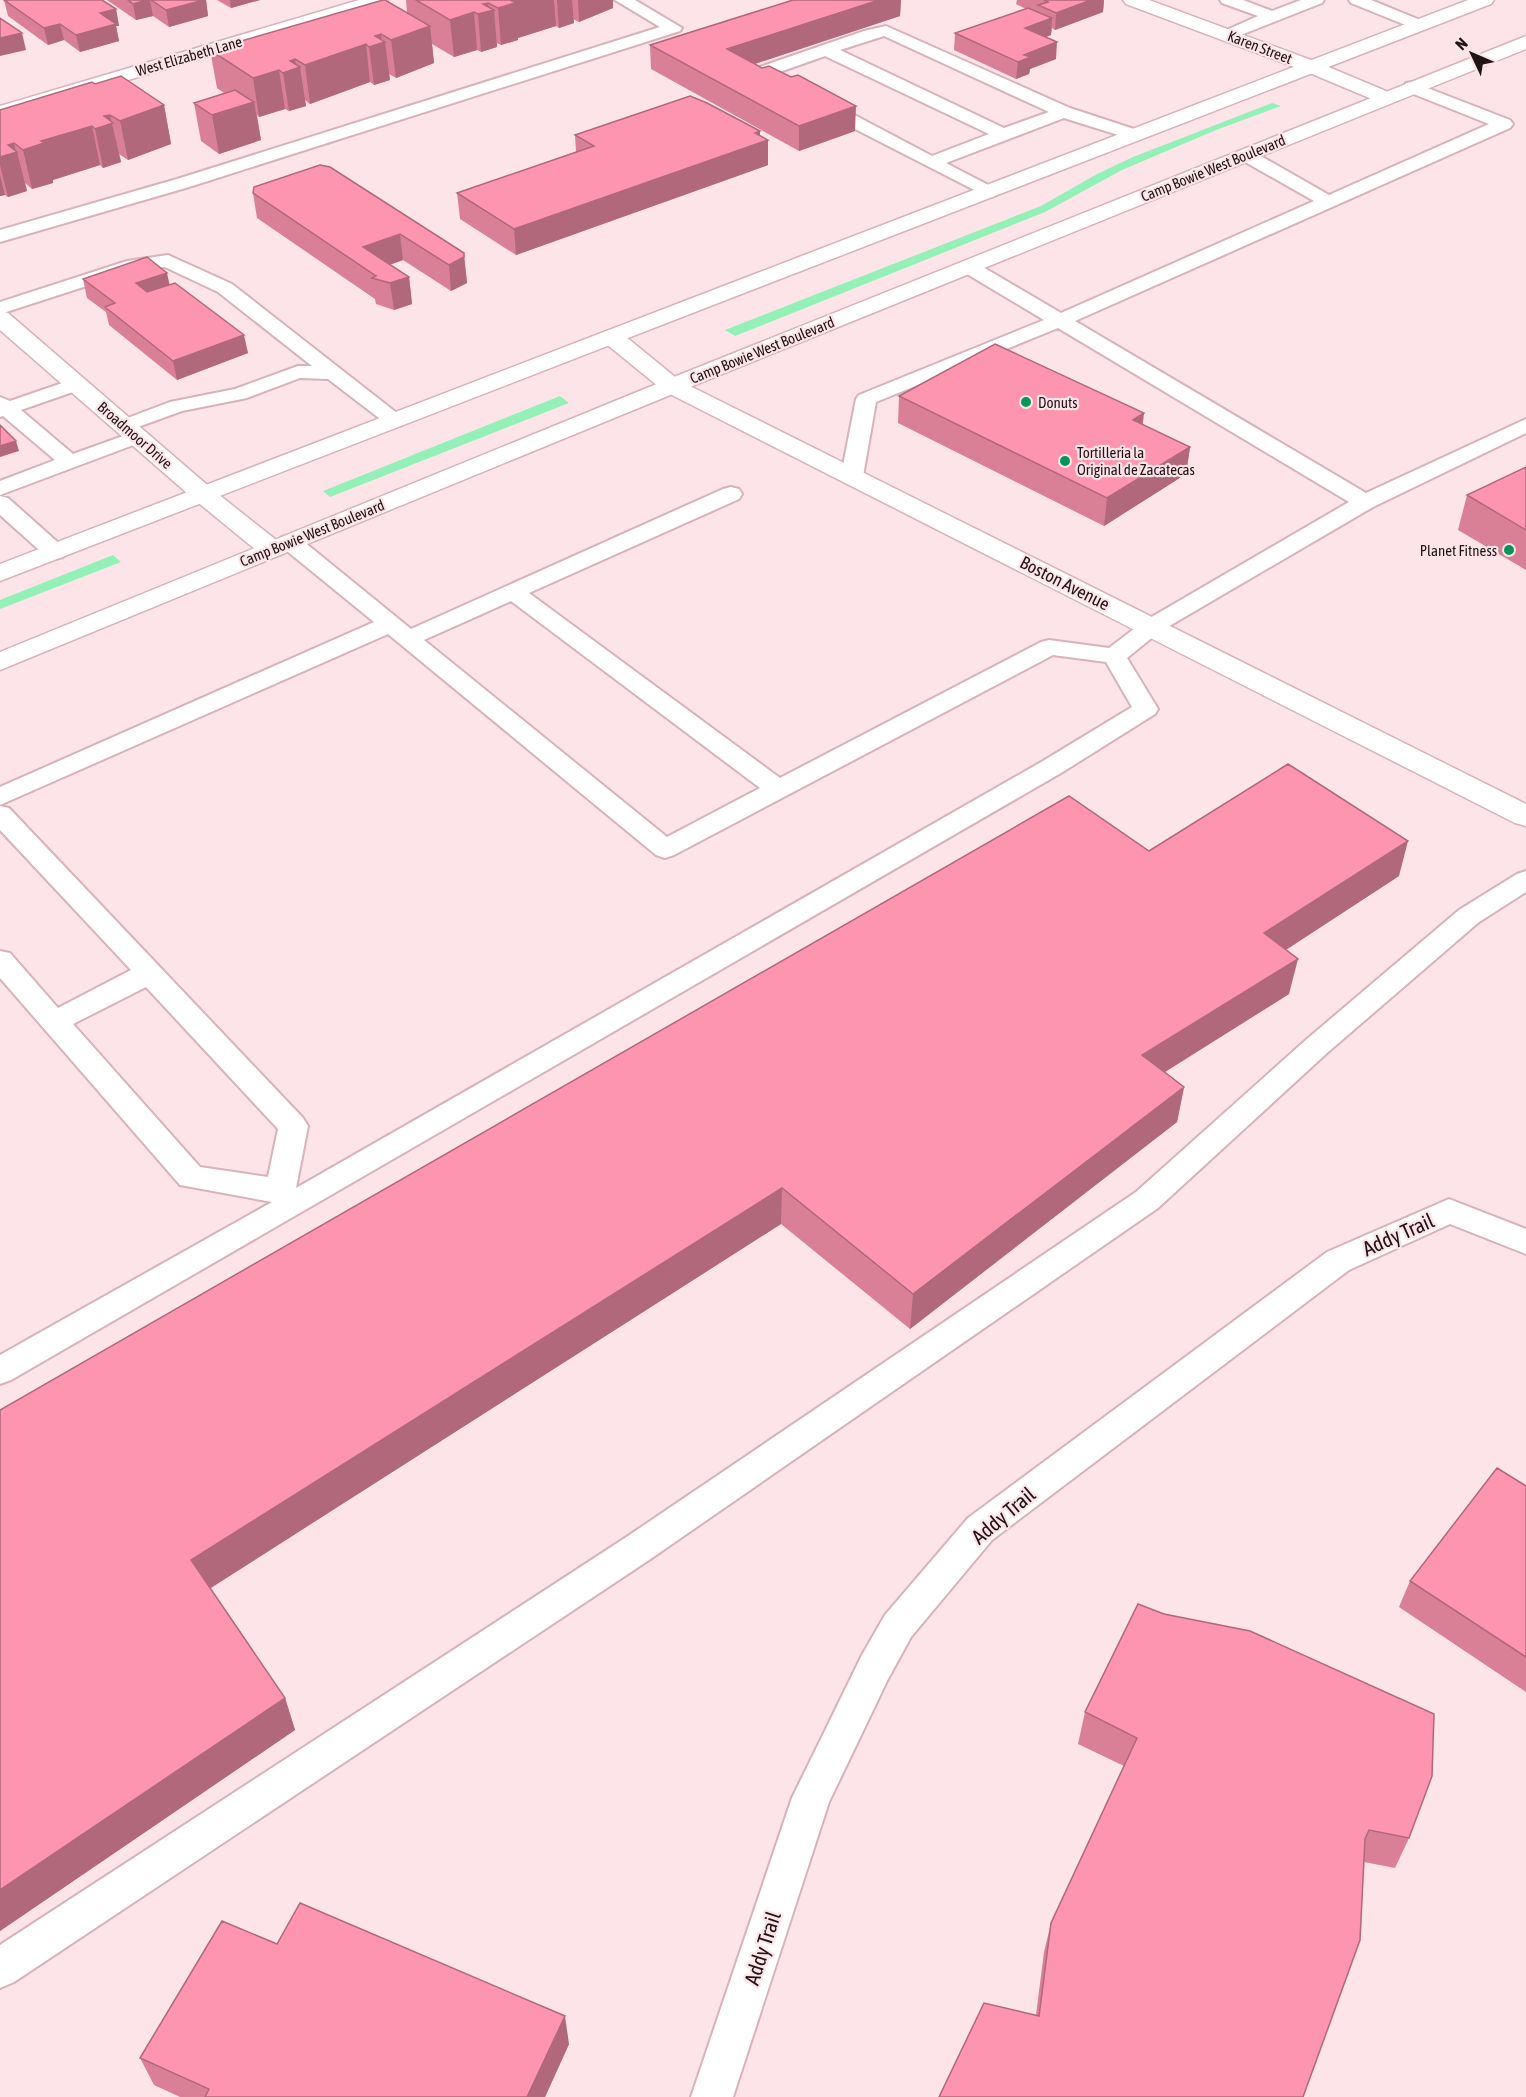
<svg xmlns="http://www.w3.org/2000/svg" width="1526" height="2097" viewBox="0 0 1526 2097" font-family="'Asap Condensed',sans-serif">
<rect width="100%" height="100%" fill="#fce4e9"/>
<path fill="#93f1b7" d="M 1272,103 L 1281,106 L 1216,130 L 1122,170 L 1045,212 L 735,336 L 725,330 L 1041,206 L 1097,174 L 1133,157 Z
M 560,396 L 569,403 L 330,497 L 323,491 Z
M 113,555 L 121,562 L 0,609 L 0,600 Z"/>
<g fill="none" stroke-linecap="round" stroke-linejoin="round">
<defs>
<path id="lane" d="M 615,0 L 635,0 L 682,28 L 680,31 L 189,187 L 0,242 L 0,230 L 177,179 L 660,27 Z
M 1220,0 L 1243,0 L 1272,11 L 1301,0 L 1324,0 L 1322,3 L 1228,40 L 1222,38 L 1220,35 L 1222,32 L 1258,16 L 1222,3 Z
M 1349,0 L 1371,0 L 1425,22 L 1427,25 L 1419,30 L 1413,28 L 1351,3 Z
M 886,26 L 1070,108 L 1140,131 L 1143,135 L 1140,139 L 1134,140 L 1064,118 L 946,163 L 994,188 L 997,192 L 994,196 L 988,197 L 816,109 L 813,105 L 816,101 L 828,101 L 932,156 L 989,134 L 825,56 L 774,74 L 789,83 L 781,88 L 754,77 L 752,73 L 754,69 L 864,31 ZM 884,36 L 1049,112 L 1004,128 L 840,50 Z
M 1412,82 L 1510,120 L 1513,124 L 1510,128 L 1075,321 L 1366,493 L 1526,419 L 1526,433 L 1373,507 L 1159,632 L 1127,658 L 1158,709 L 1155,714 L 1061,773 L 11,1380 L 0,1384 L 0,1355 L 272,1202 L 180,1185 L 0,978 L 0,951 L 10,953 L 58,1008 L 131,970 L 0,830 L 0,806 L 9,808 L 303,1118 L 308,1126 L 296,1188 L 1043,761 L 1132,707 L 1106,662 L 1053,655 L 674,855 L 665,858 L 656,855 L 388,634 L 0,805 L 0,787 L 374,622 L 282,547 L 279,542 L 282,537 L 290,535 L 298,537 L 411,629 L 723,489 L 731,487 L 739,489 L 742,494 L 739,499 L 529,593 L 780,778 L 1041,642 L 1049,640 L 1109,648 L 1143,622 L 1349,502 L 1058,328 L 876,402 L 863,476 L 860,481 L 852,482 L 844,481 L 841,476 L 856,399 L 859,395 L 1044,320 L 962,271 L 960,267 L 962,263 L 976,263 L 1061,313 L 1314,201 L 1240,159 L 1237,155 L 1240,151 L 1252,151 L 1329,195 L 1489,124 L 1406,91 L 1404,87 L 1406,83 ZM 511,601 L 760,788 L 667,837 L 424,640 ZM 146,987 L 278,1129 L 268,1177 L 200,1167 L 73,1024 Z
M 168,255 L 232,284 L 402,417 L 405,421 L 402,425 L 395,427 L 388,425 L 328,379 L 300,378 L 247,398 L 182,411 L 124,432 L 117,430 L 114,426 L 117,422 L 170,402 L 235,389 L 298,366 L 312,366 L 218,292 L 165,267 L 136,270 L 0,314 L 0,302 L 127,261 Z
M 77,378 L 84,380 L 87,384 L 84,388 L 21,410 L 73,454 L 137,431 L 144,433 L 148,437 L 144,441 L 0,495 L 0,481 L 55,460 L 3,416 L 0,417 L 0,397 L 10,401 Z
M 0,496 L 8,498 L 63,547 L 66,552 L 63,557 L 55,559 L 47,557 L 0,515 Z
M 1526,871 L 1526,892 L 1479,922 L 1327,1053 L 1158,1208 L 649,1560 L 14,1982 L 0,1988 L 0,1945 L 625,1538 L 1136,1192 L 1307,1039 L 1459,910 L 1517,874 Z
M 1449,1199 L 1526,1229 L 1526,1254 L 1450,1224 L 1349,1270 L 992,1540 L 911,1637 L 888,1679 L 829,1802 L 733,2097 L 691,2097 L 792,1798 L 862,1655 L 885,1615 L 968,1518 L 1327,1252 Z"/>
<path id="street" d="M 359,0 L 388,0 L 385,4 L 0,118 L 0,106 Z
M 1123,0 L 1149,0 L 1319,63 L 1393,94 L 1396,98 L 1393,102 L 1379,102 L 1305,71 L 1126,4 Z
M 612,330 L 620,332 L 680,381 L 1526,804 L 1526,826 L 1515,823 L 664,391 L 604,342 L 601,337 L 604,332 Z"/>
<path id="secondary" d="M 0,311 L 8,313 L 213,490 L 280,543 L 284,549 L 280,555 L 271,557 L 262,555 L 195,500 L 0,330 Z"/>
<path id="primary" d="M 1468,0 L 1494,0 L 1491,4 L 0,581 L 0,564 Z
M 1526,36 L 1526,49 L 680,391 L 0,670 L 0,652 L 664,381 Z"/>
</defs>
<use href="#lane" stroke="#d8b2ba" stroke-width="4"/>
<use href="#street" stroke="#d8b2ba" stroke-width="3"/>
<use href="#secondary" stroke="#d8b2ba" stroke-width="3"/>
<use href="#primary" stroke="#d8b2ba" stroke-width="3"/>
<use href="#lane" fill="#fff" fill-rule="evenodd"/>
<use href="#street" fill="#fff" fill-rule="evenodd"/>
<use href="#secondary" fill="#fff" fill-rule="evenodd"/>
<use href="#primary" fill="#fff" fill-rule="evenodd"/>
</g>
<path fill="#da8096" d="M 4,0 L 116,9 L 119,26 L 116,26 L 119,41 L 80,52 L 64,40 L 48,45 L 8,16 Z
M 107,0 L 206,0 L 208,16 L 169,27 L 153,16 L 136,20 Z
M 217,0 L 260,0 L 231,8 Z
M 406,0 L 613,0 L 613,8 L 579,22 L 573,19 L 574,23 L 559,28 L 556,26 L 518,38 L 518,40 L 501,45 L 497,43 L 497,47 L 481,52 L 477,50 L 454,57 L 432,44 L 434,63 L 396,78 L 389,74 L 390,80 L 374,85 L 370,82 L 310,104 L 305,100 L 306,106 L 289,111 L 285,109 L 259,117 L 257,115 L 261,140 L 219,154 L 201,141 L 194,103 L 224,93 L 217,88 L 210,50 L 407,13 Z
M 793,0 L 901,0 L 900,16 L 755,64 L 762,68 L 855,131 L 799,151 L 651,69 L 650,45 Z
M 1017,0 L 1104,0 L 1103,12 L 1055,30 L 1052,28 L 1051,35 L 1046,37 L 1056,59 L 1030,69 L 1029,74 L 1016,79 L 954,50 L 955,33 L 1026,9 L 1016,4 Z
M 95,84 L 164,105 L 171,144 L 128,160 L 119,154 L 121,162 L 103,168 L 100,165 L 53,180 L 53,183 L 32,189 L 25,183 L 27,191 L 8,197 L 5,195 L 0,196 L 0,110 Z
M 575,135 L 760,135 L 768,165 L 516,255 L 460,219 L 457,193 L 576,152 Z
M 254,187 L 464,253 L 467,283 L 451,291 L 403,260 L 389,265 L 409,277 L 412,304 L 394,310 L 376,304 L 375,299 L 257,218 L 253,193 Z
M 83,279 L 169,285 L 248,353 L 177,380 L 109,325 L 106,312 L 87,298 Z
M 899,396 L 1143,425 L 1190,447 L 1186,474 L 1104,526 L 898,423 Z
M 1526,467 L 1526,570 L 1458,530 L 1467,495 Z
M 1149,851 L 1399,876 L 1286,950 L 1289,994 L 1165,1072 L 1184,1087 L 1177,1122 L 910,1329 L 781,1224 L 210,1588 L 285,1698 L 295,1730 L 0,1931 L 0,1410 Z
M 1526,1486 L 1526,1692 L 1399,1607 L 1410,1581 Z
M 1085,1712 L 1409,1838 L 1395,1868 L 1364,1862 L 1303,2097 L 1036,2015 L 1044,1952 L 1051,1923 L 1124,1766 L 1078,1744 Z
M 277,1944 L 569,2044 L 545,2097 L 180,2097 L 154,2085 L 140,2058 Z"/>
<path fill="#b1687a" d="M 147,0 L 150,0 L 153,16 L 136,20 L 133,4 Z
M 202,0 L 206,0 L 208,16 L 169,27 L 166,10 Z
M 230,0 L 260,0 L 231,8 Z
M 516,0 L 554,0 L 556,26 L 518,38 L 518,40 L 501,45 L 498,8 Z
M 557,0 L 572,0 L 574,23 L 559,28 Z
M 578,0 L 613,0 L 613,8 L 579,22 Z
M 879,0 L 901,0 L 900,16 L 727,73 L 727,49 Z
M 1091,0 L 1104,0 L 1103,12 L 1055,30 L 1056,13 Z
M 488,3 L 488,11 L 494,10 L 497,47 L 481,52 L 478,14 L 483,4 Z
M 116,9 L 119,26 L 116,26 L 119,41 L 80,52 L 76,35 L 100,13 Z
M 474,12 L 477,50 L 454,57 L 450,20 Z
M 1052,18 L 1051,35 L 1024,45 L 1025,28 Z
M 60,24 L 64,40 L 48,45 L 44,28 Z
M 430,26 L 434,63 L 396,78 L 391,40 Z
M 22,33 L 26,50 L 0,56 L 0,38 Z
M 381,34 L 382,43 L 385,42 L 390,80 L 374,85 L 369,47 L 375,36 Z
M 1057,42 L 1056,59 L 1030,69 L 1029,74 L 1016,79 L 1018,62 L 1024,55 Z
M 366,44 L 370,82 L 310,104 L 305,65 Z
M 295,59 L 297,69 L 300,67 L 306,106 L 289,111 L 283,73 L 290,61 Z
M 279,70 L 285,109 L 259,117 L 253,78 Z
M 254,102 L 261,140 L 219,154 L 212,115 Z
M 164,105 L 171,144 L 128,160 L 120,121 Z
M 856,106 L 855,131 L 799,151 L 799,126 Z
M 110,115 L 121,162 L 103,168 L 95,129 L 104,116 Z
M 92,126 L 100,165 L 53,180 L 53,183 L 32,189 L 23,150 L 41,141 Z
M 760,131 L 760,142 L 768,140 L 768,165 L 516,255 L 514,229 Z
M 14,143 L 16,152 L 17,152 L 27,191 L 8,197 L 0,165 L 0,157 L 8,145 Z
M 0,175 L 5,195 L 0,196 Z
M 400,234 L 403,260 L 370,272 L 363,247 Z
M 464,257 L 467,283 L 451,291 L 449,265 Z
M 167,273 L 171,291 L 140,302 L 136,283 Z
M 409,277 L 412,304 L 394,310 L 390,283 Z
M 244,335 L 248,353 L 177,380 L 173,361 Z
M 1144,413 L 1141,440 L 1133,420 Z
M 16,441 L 19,451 L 0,457 L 0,446 Z
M 1190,447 L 1186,474 L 1104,526 L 1107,498 Z
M 1408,841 L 1399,876 L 1256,969 L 1264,933 Z
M 1298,959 L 1289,994 L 1136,1090 L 1142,1055 Z
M 1184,1087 L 1177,1122 L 910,1329 L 913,1294 Z
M 782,1188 L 781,1224 L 203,1593 L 191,1560 Z
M 285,1698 L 295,1730 L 0,1931 L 0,1890 Z
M 565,2016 L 569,2044 L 545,2097 L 527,2097 Z"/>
<path fill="#fd95af" stroke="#b1687a" stroke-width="1.5" d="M 4,0 L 102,0 L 116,9 L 100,13 L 116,24 L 76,35 L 60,24 L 44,28 Z
M 128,0 L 147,0 L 133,4 Z
M 151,0 L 204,0 L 166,10 Z
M 383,0 L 385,0 L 430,26 L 391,40 L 381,34 L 375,36 L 385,42 L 369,47 L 366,44 L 305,65 L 295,59 L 290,61 L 300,67 L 283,73 L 279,70 L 253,78 L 210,50 Z
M 416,0 L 516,0 L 512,1 L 515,3 L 498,8 L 488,3 L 483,4 L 494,10 L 478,14 L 474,12 L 450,20 Z
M 793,0 L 879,0 L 727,49 L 762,68 L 769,66 L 791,77 L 798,75 L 856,106 L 799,126 L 650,45 Z
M 1044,0 L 1091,0 L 1056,13 L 1038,5 L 1048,2 Z
M 1028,8 L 1052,18 L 1025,28 L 1057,42 L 1024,55 L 1031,57 L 1018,62 L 955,33 Z
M 0,18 L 22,33 L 0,38 Z
M 121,76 L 164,105 L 120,121 L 110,115 L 104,116 L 113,123 L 95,129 L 92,126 L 41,141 L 44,143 L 23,150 L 14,143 L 8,145 L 17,152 L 0,157 L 0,110 L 92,82 L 95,84 Z
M 235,90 L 254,102 L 212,115 L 194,103 Z
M 690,96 L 707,103 L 760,131 L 755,133 L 768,140 L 514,229 L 457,193 L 594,146 L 575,135 Z
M 320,165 L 330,167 L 464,253 L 464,257 L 449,265 L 400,234 L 363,247 L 409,277 L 390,283 L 372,278 L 376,276 L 253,193 L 254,187 Z
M 147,257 L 167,273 L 136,283 L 147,292 L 175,283 L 244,335 L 173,361 L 105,307 L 115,303 L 83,279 Z
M 995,344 L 1144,413 L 1133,420 L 1190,447 L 1107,498 L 899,396 Z
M 0,425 L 16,441 L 0,446 Z
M 1526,467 L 1526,530 L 1467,495 Z
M 1288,764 L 1408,841 L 1264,933 L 1298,959 L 1142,1055 L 1184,1087 L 913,1294 L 782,1188 L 191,1560 L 285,1698 L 0,1890 L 0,1410 L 1069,796 L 1149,851 Z
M 1497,1468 L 1526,1486 L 1526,1657 L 1410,1581 Z
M 1138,1604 L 1164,1614 L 1250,1631 L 1434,1714 L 1432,1776 L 1409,1838 L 1369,1830 L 1365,1839 L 1360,1940 L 1303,2097 L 939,2097 L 984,2003 L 1039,2016 L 1051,1923 L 1137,1738 L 1085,1712 Z
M 300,1903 L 565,2016 L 527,2097 L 205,2097 L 209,2089 L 140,2058 L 222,1921 L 277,1944 Z"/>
<g fill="#049758" stroke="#fce4e9" stroke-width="2">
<circle cx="1026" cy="402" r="6"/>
<circle cx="1065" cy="461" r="6"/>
<circle cx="1509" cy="550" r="6"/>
</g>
<g text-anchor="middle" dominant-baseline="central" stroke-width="4.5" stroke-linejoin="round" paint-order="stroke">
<g font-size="15" fill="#211417" stroke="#fce4e9">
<text transform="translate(1260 47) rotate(21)">Karen Street</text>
<text transform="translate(189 56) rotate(-16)">West Elizabeth Lane</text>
<text transform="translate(1213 168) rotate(-22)">Camp Bowie West Boulevard</text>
<text transform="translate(762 350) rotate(-22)">Camp Bowie West Boulevard</text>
<text transform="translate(135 435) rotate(41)">Broadmoor Drive</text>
<text transform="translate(312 533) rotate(-22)">Camp Bowie West Boulevard</text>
</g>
<g font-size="15" fill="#211417" stroke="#fce4e9" text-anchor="start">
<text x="1038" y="402">Donuts</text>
<text x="1077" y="452">Tortilleria la<tspan x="1077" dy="17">Original de Zacatecas</tspan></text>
<text x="1497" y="550" text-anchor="end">Planet Fitness</text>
</g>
<g font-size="18" fill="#211417" stroke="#fce4e9">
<text transform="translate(1065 583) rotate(27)">Boston Avenue</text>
</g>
<g font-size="21" fill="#211417" stroke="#fce4e9">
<text transform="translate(1398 1234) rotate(-24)">Addy Trail</text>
<text transform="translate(1003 1515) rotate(-40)">Addy Trail</text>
<text transform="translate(762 1948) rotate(-72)">Addy Trail</text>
</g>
</g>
<g transform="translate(1472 54) rotate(314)" stroke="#fce4e9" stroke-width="4.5" paint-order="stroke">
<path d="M0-4.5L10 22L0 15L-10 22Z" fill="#211417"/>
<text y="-9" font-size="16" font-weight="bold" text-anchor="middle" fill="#211417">N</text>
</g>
</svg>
